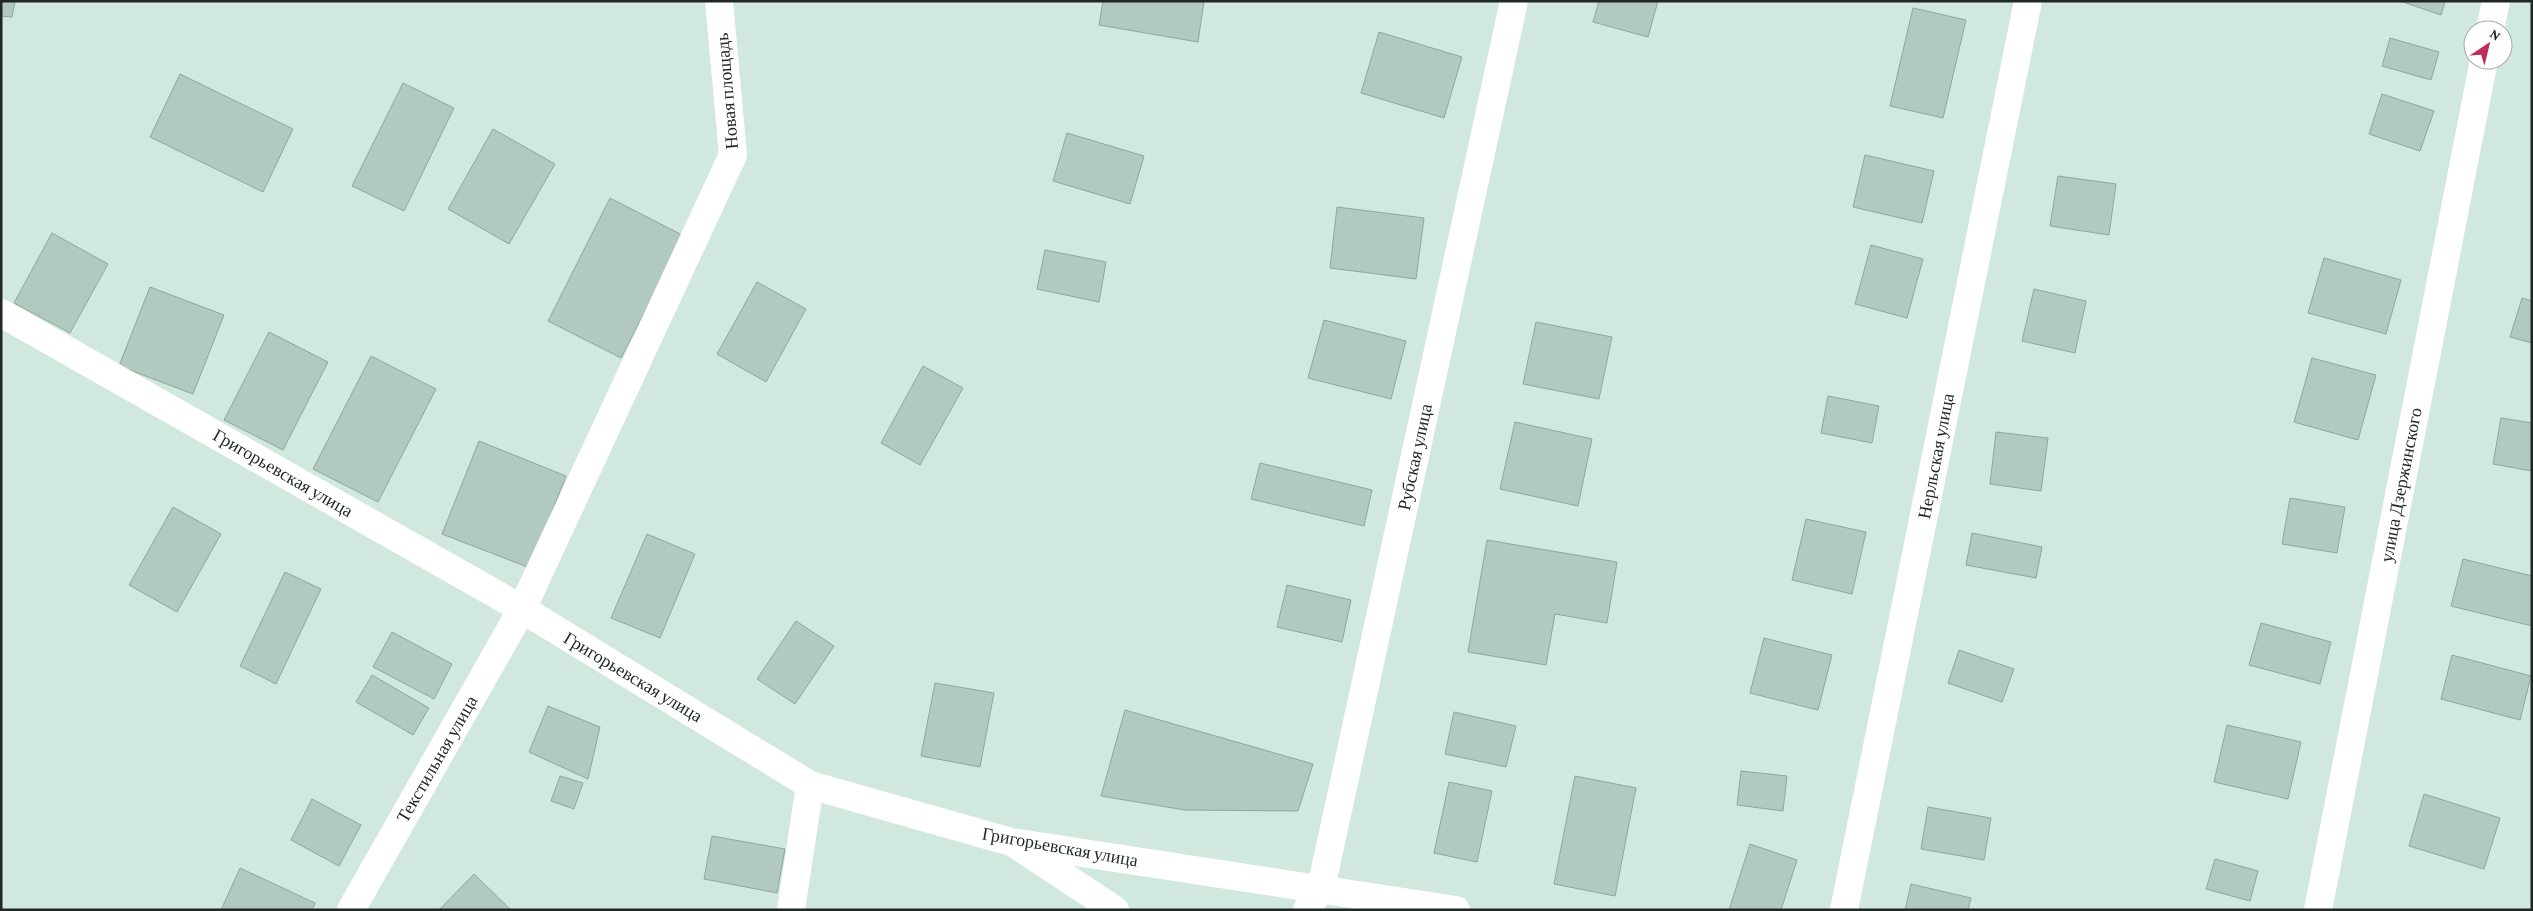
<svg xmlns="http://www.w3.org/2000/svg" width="2533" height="911" viewBox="0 0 2533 911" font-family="'Crimson Pro',serif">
<rect width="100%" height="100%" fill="#d0e8dd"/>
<path fill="#b2c9bf" stroke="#8fa69b" d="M 1,1 L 15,1 L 12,17 L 1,16 Z
M 1103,1 L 1204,1 L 1198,42 L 1099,25 Z
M 1599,1 L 1658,1 L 1648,37 L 1593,22 Z
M 2400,1 L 2445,1 L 2441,15 Z
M 1913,8 L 1966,20 L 1943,118 L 1890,106 Z
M 1379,32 L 1462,57 L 1444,118 L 1361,93 Z
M 2390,38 L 2439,52 L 2431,80 L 2382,66 Z
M 180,74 L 293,129 L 263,192 L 150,137 Z
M 403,83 L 454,108 L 404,211 L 352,186 Z
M 2382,94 L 2434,111 L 2420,151 L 2369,134 Z
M 493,129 L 555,164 L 509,244 L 448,209 Z
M 1067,133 L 1144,156 L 1130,204 L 1053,181 Z
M 1865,155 L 1934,171 L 1922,223 L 1853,207 Z
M 2058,176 L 2116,184 L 2109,235 L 2050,226 Z
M 610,198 L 684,236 L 621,358 L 548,321 Z
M 1337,207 L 1424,218 L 1416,279 L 1330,268 Z
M 52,233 L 108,264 L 70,333 L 14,303 Z
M 1871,245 L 1923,259 L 1907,318 L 1855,304 Z
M 1045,250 L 1106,262 L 1099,302 L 1037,289 Z
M 2324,258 L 2401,280 L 2386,334 L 2308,313 Z
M 757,282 L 806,309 L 766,382 L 717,354 Z
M 150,287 L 224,315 L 193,394 L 119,366 Z
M 2034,289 L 2086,301 L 2075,353 L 2022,341 Z
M 2522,298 L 2532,301 L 2532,343 L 2510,337 Z
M 1324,320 L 1406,341 L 1391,399 L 1308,378 Z
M 1536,322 L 1612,337 L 1599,399 L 1523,384 Z
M 269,332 L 328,362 L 283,450 L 224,420 Z
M 371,356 L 436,389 L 378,502 L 313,469 Z
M 2312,358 L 2376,375 L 2358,440 L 2294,422 Z
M 923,366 L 963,388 L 920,465 L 881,443 Z
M 1828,396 L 1879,406 L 1872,443 L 1821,433 Z
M 2501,418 L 2532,423 L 2532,471 L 2493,464 Z
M 1515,422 L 1592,439 L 1578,506 L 1500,489 Z
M 1996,432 L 2048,438 L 2041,491 L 1990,484 Z
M 479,441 L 566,476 L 530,568 L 442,534 Z
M 1260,463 L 1372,490 L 1364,526 L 1251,499 Z
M 2290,498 L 2345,507 L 2337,553 L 2282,544 Z
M 173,507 L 221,534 L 177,612 L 129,585 Z
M 1806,519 L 1866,532 L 1852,594 L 1792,580 Z
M 1972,533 L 2042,547 L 2036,578 L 1966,565 Z
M 647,534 L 695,554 L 660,638 L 611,618 Z
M 1487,540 L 1617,562 L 1607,623 L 1555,614 L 1546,665 L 1468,652 Z
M 2463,559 L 2532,576 L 2532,626 L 2451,606 Z
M 285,572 L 321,589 L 276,684 L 240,666 Z
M 1287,585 L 1351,600 L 1342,642 L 1277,627 Z
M 796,621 L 834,646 L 795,704 L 757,679 Z
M 2261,623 L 2331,642 L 2320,684 L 2249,665 Z
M 392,632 L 452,664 L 434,699 L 373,667 Z
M 1764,638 L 1832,655 L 1818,710 L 1750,693 Z
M 1959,650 L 2014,669 L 2002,702 L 1948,683 Z
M 2452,655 L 2531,676 L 2520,720 L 2441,699 Z
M 372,675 L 429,708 L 413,735 L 356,702 Z
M 935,683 L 994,693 L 980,767 L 921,756 Z
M 548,706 L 600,727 L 588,779 L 529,752 Z
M 1125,710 L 1313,764 L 1298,811 L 1185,810 L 1101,796 Z
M 1454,712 L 1516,726 L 1506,767 L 1445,754 Z
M 2227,725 L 2301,742 L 2288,799 L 2214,782 Z
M 1741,771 L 1787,776 L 1783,811 L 1737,805 Z
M 560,776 L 583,783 L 574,809 L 551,801 Z
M 1575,776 L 1636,788 L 1615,896 L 1554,884 Z
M 1449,782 L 1492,791 L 1477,862 L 1434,853 Z
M 2424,794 L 2500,818 L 2484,869 L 2409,846 Z
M 312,799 L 361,825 L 339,866 L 291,840 Z
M 1928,807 L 1991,818 L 1984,860 L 1921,849 Z
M 712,836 L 785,849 L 777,893 L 704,879 Z
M 1750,844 L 1797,860 L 1781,910 L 1729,910 Z
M 2215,859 L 2258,871 L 2250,901 L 2206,889 Z
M 240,868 L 315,903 L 312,910 L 221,910 Z
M 474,874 L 511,910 L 439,910 Z
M 1911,884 L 1971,898 L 1968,910 L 1905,910 Z"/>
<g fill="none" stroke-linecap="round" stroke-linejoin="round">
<path stroke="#fff" stroke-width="28" d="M 2490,30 L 2496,1
M 1,313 L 522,609 L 810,785 L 1011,842 L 1456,910
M 1018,846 L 1115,910
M 351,910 L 522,609 L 733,155 L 719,1
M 791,910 L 810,785
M 1307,910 L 1321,888 L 1514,1
M 1844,910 L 2028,1
M 2318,910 L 2484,60"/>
</g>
<g text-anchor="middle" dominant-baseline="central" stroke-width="4" stroke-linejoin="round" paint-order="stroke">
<g font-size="18" fill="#1f2824" stroke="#fff">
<text transform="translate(727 91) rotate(-95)">Новая площадь</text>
<text transform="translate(1936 456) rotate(-79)">Нерльская улица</text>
<text transform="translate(1415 457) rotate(-78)">Рубская улица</text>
<text transform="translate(283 473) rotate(30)">Григорьевская улица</text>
<text transform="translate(2401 485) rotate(-79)">улица Дзержинского</text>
<text transform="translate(633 677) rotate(31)">Григорьевская улица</text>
<text transform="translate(437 759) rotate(-60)">Текстильная улица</text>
<text transform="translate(1060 847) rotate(10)">Григорьевская улица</text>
</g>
</g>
<rect width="2533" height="911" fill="none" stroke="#1f2824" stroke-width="5"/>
<g transform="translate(2488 45) rotate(35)"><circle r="24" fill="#ffffff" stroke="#a5a9a7"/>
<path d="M0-4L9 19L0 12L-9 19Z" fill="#bd2e58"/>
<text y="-8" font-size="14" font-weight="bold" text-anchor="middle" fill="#1f2824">N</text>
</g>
</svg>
